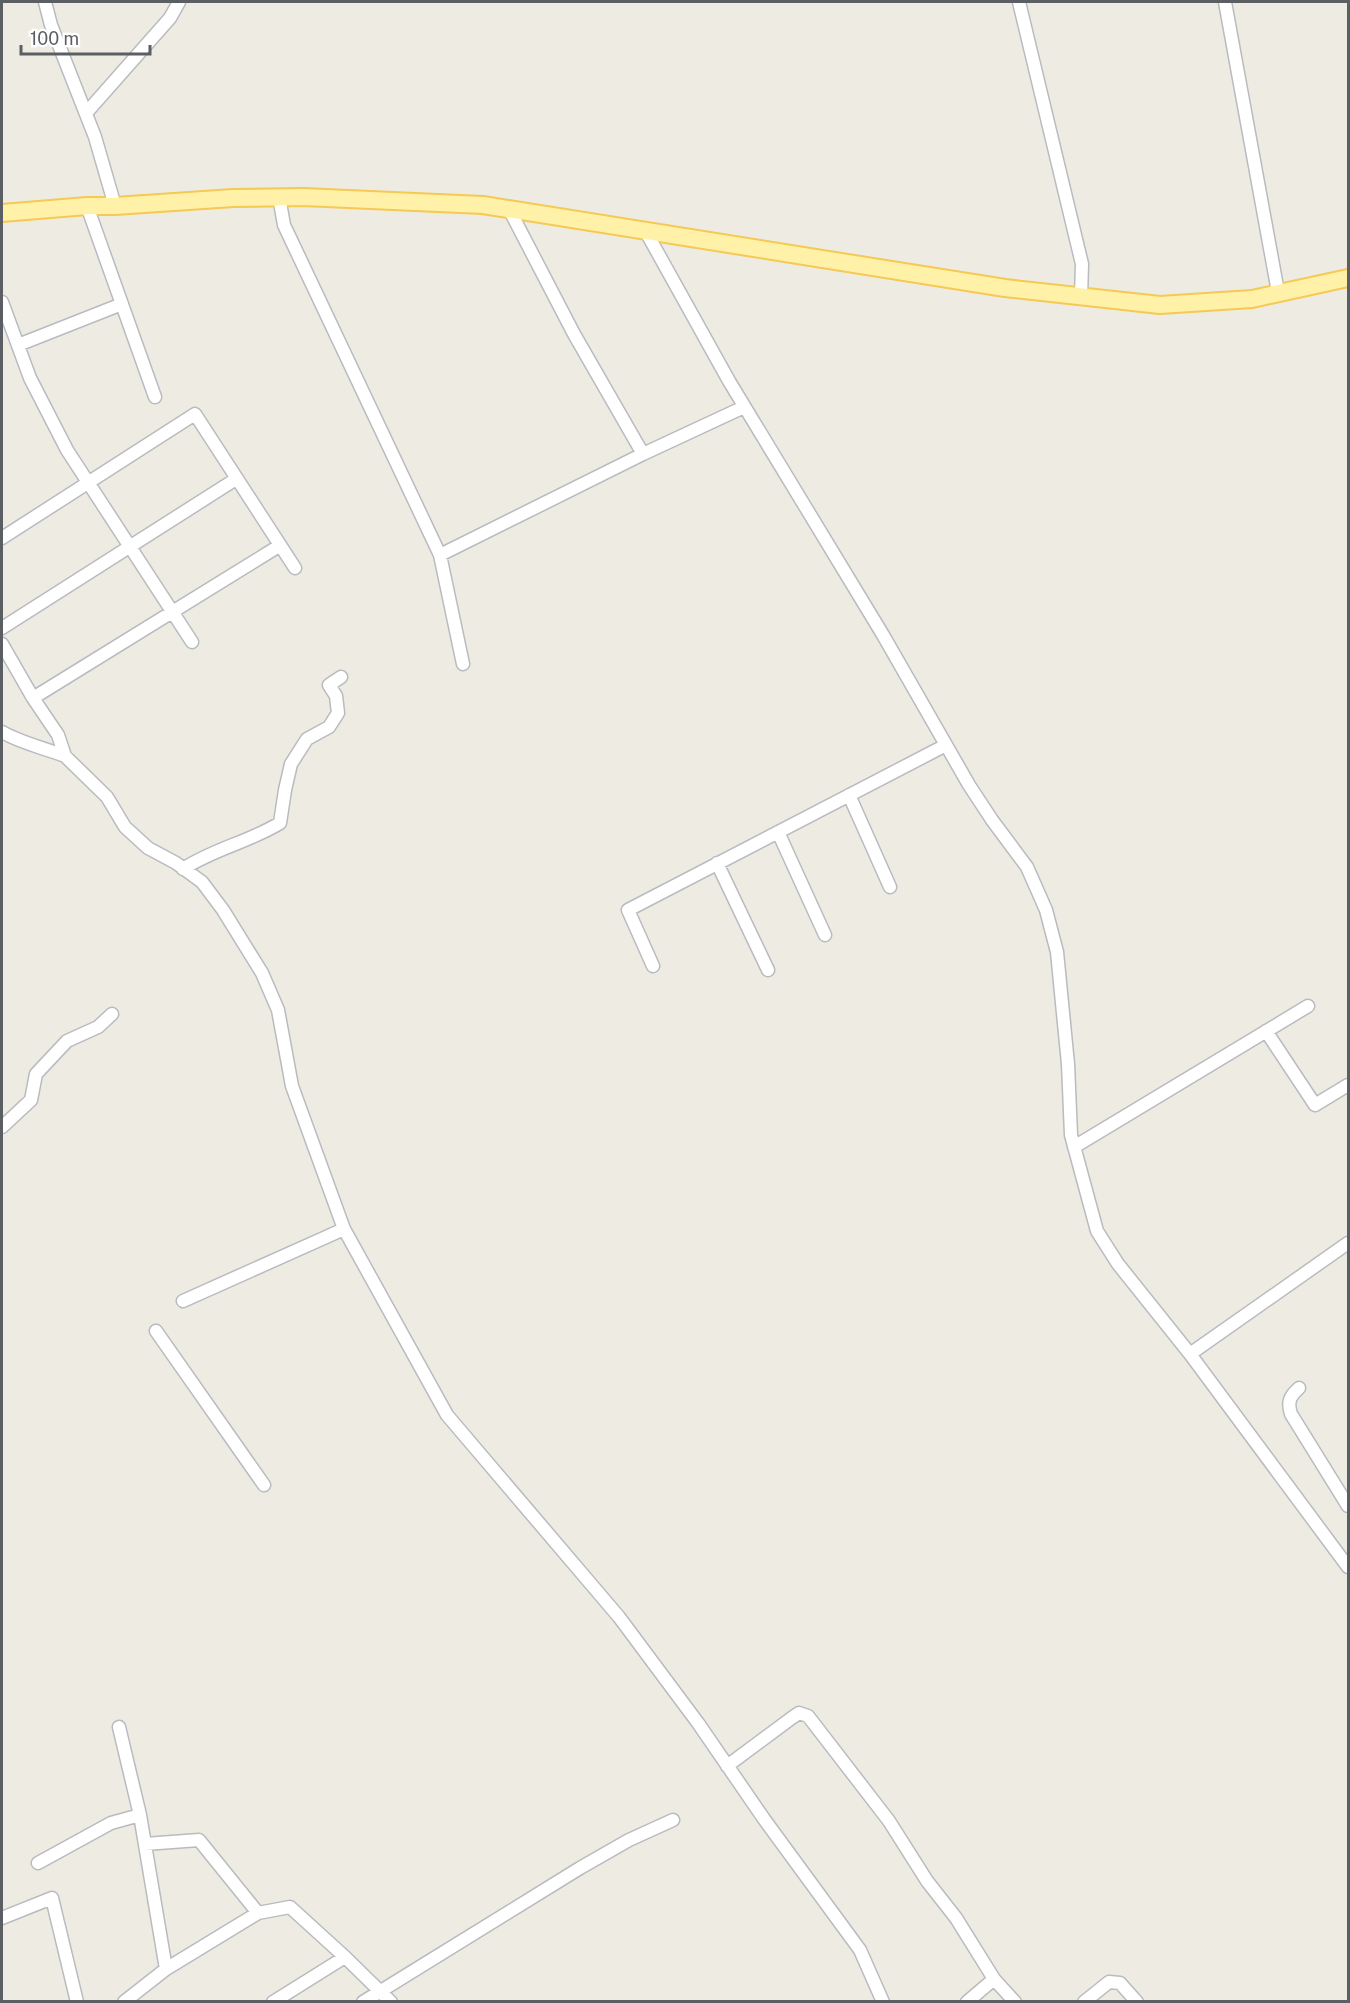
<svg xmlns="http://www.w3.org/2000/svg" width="1350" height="2003" viewBox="0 0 1350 2003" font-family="'Public Sans',sans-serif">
<rect width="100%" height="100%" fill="#eeece2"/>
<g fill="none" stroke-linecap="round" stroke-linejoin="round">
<defs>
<path id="minor" d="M 45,2 L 51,25 L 95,137 L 115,206
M 1019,2 L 1082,264 L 1081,296
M 1225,2 L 1278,292
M 87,112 L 170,18 L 179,2
M 279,197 L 284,225 L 440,555 L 463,664
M 87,206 L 155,397
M 509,209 L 574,334 L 643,454
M 645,230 L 729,381 L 883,635 L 969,785 L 992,820 L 1027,867 L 1046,910 L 1057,952 L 1068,1064 L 1071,1135 L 1097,1231 L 1118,1264 L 1190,1354 L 1348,1567
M 2,302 L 30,378 L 67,450 L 192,642
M 18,345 L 122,304
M 2,538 L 195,414 L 295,568
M 440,555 L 643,454 L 744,407
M 2,628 L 236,479
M 2,644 L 33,698 L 58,735 L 65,756 L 107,797 L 125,827 L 148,848 L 176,863 L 202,882 L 223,910 L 262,973 L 278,1010 L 292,1086 L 344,1229
M 33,698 L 279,546
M 2,732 C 21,743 44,748 65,756
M 849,795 L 890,887
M 778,832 L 825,935
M 717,863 L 768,970
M 183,869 C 213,849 249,842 280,823 L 285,790 L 291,764 L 307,739 L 329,727 L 338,713 L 336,696 L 329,685 L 341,677
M 653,966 L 628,910 L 946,745
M 1266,1031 L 1315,1105 L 1348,1085
M 2,1127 L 31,1100 L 36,1074 L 67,1041 L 98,1027 L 112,1014
M 1074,1147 L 1308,1006
M 183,1301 L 344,1229 L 447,1415 L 619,1617 L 698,1723 L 764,1819 L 860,1950 L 883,2002
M 156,1331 L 264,1485
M 1190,1354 L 1348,1243
M 1299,1388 C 1290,1396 1287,1402 1291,1414 L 1348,1506
M 119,1727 L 140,1815 L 166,1969
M 727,1766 L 793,1717 L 799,1713 L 808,1716 L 889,1821 L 927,1881 L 956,1918 L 994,1979 L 1015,2002
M 145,1844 L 199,1840 L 258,1913
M 38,1863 L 111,1823 L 140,1815
M 2,1918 L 52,1898 L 77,2002
M 124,2002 L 166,1969 L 258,1913 L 290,1907 L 345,1957 L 391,2002
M 273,2002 L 345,1957
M 363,2002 L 580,1868 L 629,1840 L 673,1820
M 967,2002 L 994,1979
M 1084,2002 L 1109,1982 L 1120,1983 L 1137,2002"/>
<path id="major" d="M 2,213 L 87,206 L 115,206 L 233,198 L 303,197 L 483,205 L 1005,288 L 1160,305 L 1252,299 L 1348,278"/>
</defs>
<use href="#minor" stroke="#b8bbbf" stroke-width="15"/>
<use href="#major" stroke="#f6c854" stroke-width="20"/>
<use href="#minor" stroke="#fff" stroke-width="12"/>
<use href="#major" stroke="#fff1a7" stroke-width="16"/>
</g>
<rect width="1350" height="2003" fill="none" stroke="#5b5f64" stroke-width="6"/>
<path d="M21 45v9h129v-9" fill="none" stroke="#5b5f64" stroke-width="3"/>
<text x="30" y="45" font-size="18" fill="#5b5f64" stroke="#ffffff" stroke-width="4.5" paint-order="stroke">100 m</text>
</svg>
